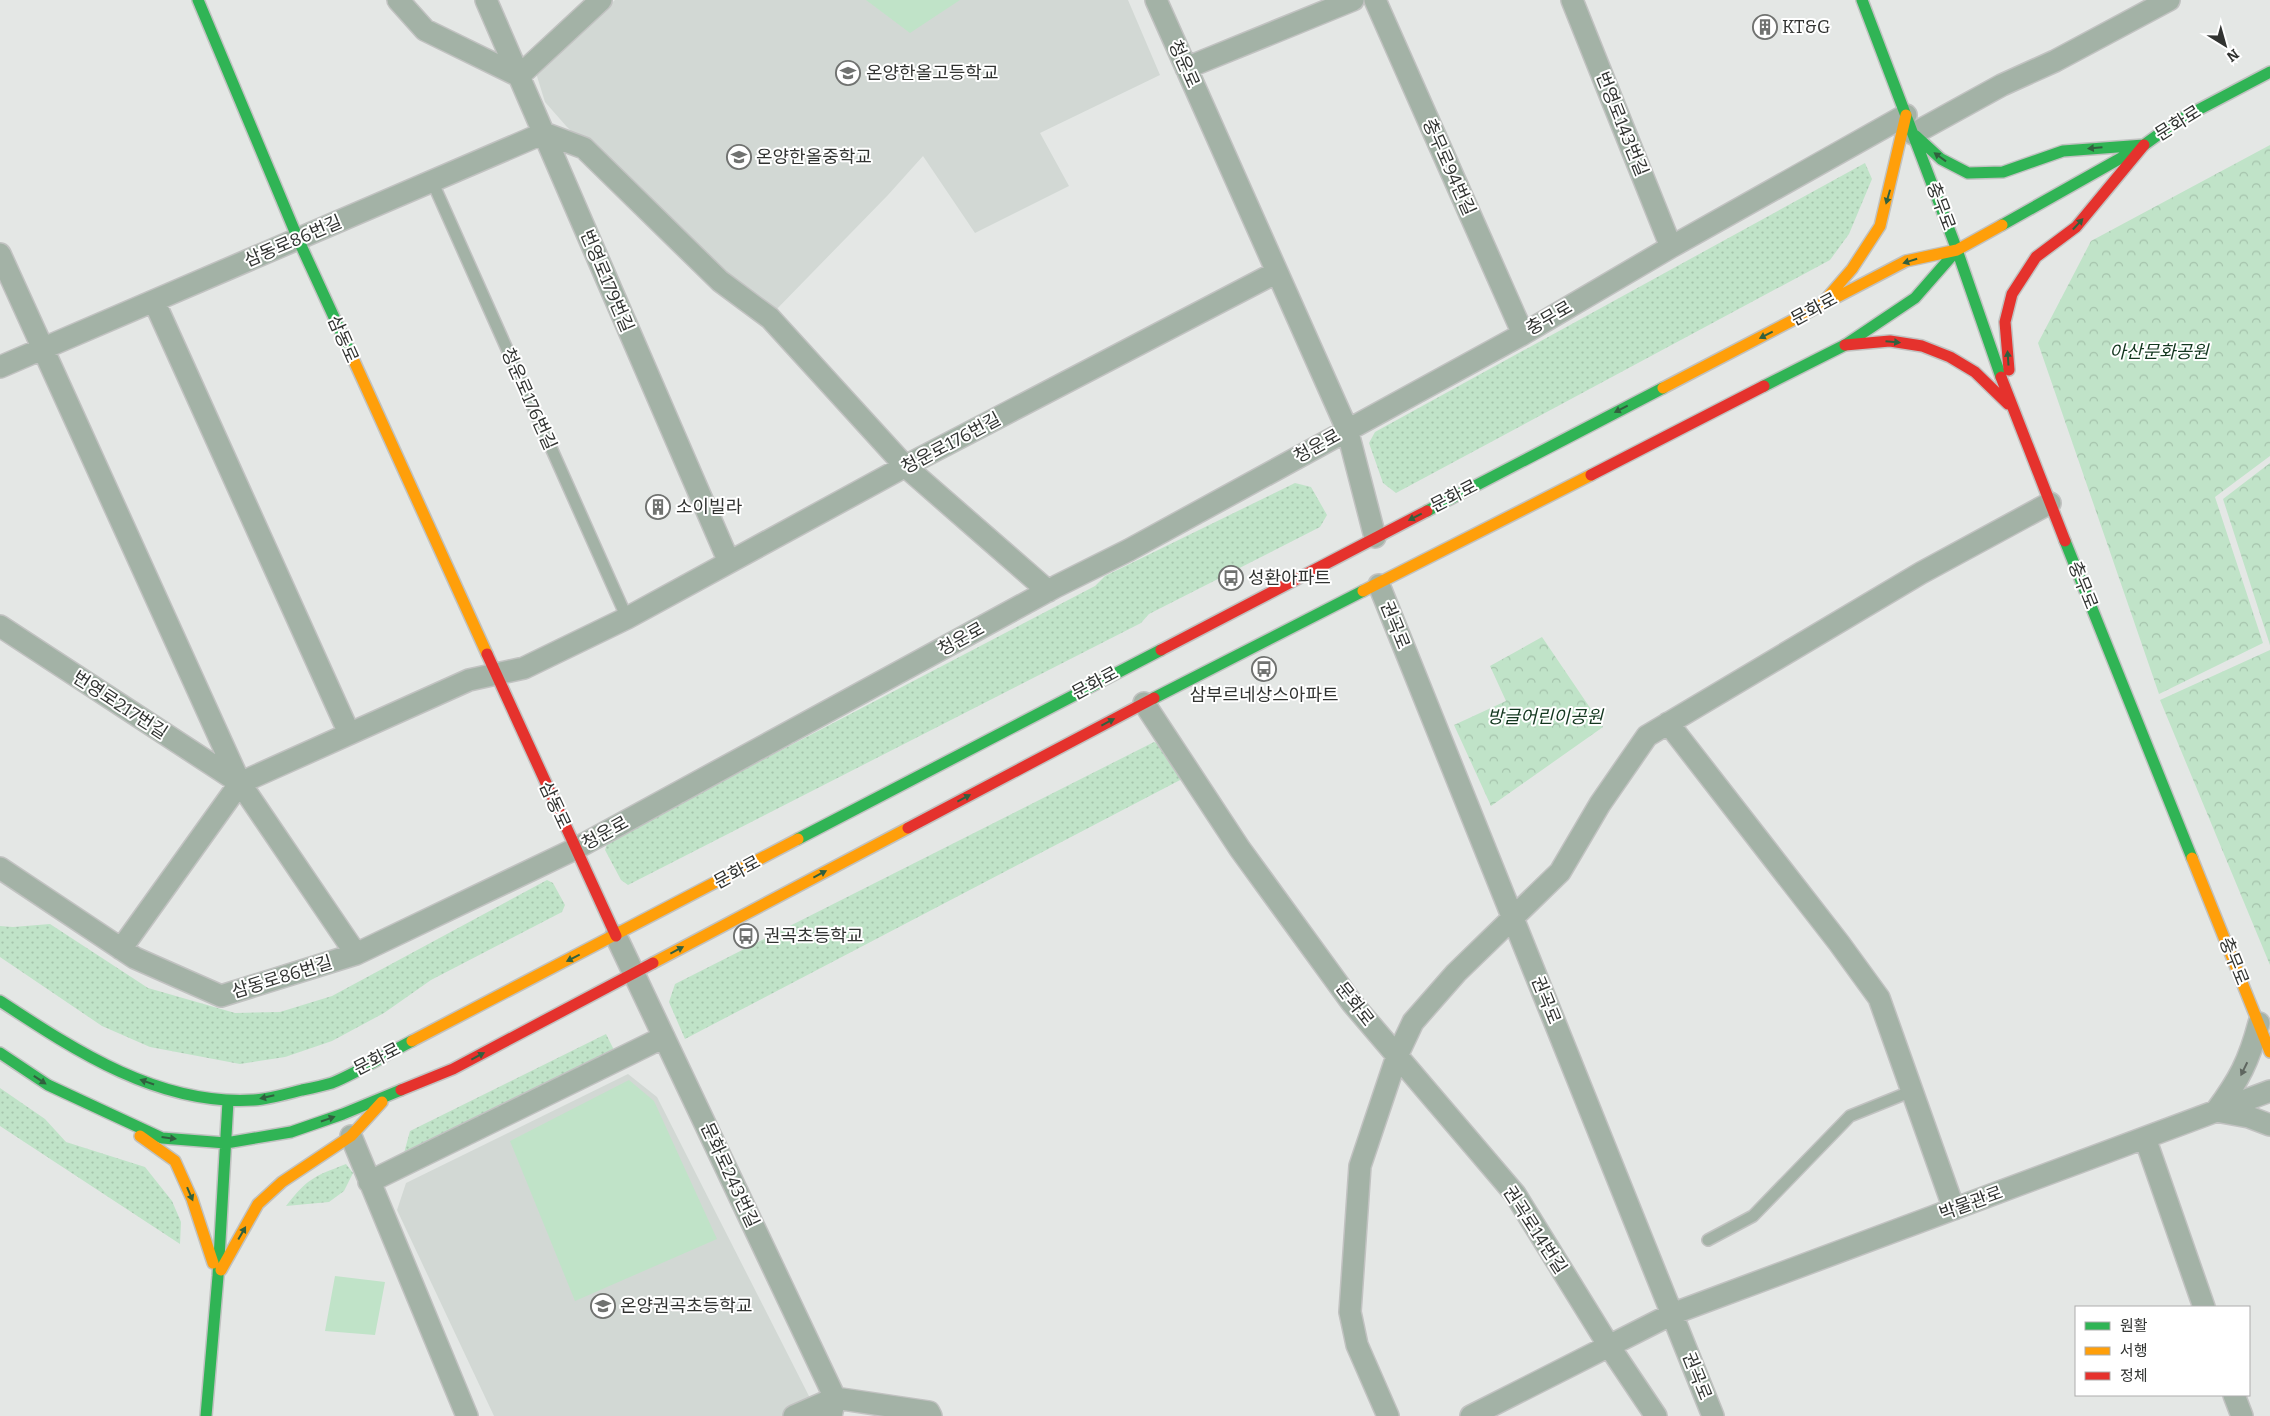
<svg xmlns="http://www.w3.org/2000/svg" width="2270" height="1416" viewBox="0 0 2270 1416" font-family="Bitter,'Noto Sans KR',serif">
<defs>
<pattern id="grass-dots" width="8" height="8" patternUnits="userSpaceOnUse" patternTransform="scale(1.25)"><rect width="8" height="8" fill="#c0e3c8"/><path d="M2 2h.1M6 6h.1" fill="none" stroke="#a5c3ac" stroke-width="1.8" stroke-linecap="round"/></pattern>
<pattern id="park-crowns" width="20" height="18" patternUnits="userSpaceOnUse" patternTransform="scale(1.25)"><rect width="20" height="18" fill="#c0e3c8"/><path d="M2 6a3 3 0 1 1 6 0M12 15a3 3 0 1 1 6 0" fill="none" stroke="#a5c3ac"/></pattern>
</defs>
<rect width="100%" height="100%" fill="#e4e7e5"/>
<path fill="#d2d8d4" d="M 615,0 L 1128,0 L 1160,75 L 1040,133 L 1069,186 L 975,233 L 923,156 L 888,195 L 771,315 L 723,278 L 567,127 L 545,102 L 536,73 Z
M 628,1074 L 657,1097 L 812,1402 L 807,1416 L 494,1416 L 397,1210 L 406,1183 Z"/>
<path fill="url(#grass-dots)" d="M 1865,163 L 1872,179 L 1849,234 L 1830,260 L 1396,493 L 1383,483 L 1369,443 L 1375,432 Z
M 1295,483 L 1311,487 L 1327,515 L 1320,527 L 1149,614 L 1141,623 L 628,885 L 621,880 L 605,850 L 608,841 L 1095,586 L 1105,576 Z
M 1154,742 L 1164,746 L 1184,778 L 685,1039 L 669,1002 L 675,984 Z
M 547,880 L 553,883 L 565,905 L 562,912 L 431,980 L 384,1013 L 332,1041 L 285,1057 L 240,1064 L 150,1047 L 102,1026 L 0,957 L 0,926 L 13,927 L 50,924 L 148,988 L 235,1013 L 280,1012 L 332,996 Z
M 606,1034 L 614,1050 L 404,1153 L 410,1131 Z
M 0,1088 L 45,1119 L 66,1142 L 145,1167 L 172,1201 L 181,1222 L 180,1244 L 0,1126 Z
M 346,1164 L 353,1173 L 344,1191 L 329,1202 L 286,1206 C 308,1178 313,1177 346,1164 Z"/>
<path fill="url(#park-crowns)" d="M 2270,145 L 2270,456 L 2215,497 L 2263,643 L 2159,694 L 2038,343 L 2091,241 Z
M 2270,463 L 2270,645 L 2223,499 Z
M 1542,637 L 1603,727 L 1491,806 L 1454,725 L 1506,701 L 1490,666 Z
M 2270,650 L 2270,965 L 2160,700 Z"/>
<path fill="#c0e3c8" d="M 866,0 L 960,0 L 910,33 Z
M 629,1080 L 654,1101 L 717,1239 L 575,1301 L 510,1141 Z
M 335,1276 L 385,1282 L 375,1335 L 325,1331 Z"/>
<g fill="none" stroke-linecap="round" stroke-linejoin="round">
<defs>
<path id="lane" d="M 432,181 L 627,618
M 1708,1240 L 1753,1216 L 1850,1116 L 1912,1091"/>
<path id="street" d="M 398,0 L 425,30 L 519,76 L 601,0
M 486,0 L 729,562
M 1156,0 L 1347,429 L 1375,537
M 1375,0 L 1523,334
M 1572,0 L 1671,247
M 1186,68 L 1353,0
M 544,133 L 584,148 L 720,281 L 770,318 L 905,466 L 1048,591
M 1913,134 L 2002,85 L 2055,61 L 2169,0
M 0,254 L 240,783 L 356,954
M 154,301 L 349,733
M 0,367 L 544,133
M 1379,585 L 1713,1416
M 0,626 L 240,783
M 1144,703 L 1240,849 L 1352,1003 L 1515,1194 L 1609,1346 L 1656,1416
M 1668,723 L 1839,943 L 1879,998 L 1954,1209
M 0,868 L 135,958 L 221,996 L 356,954 L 575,849 L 1057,586 L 1129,550 L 1523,334 L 1671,247 L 1906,115
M 616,936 L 835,1398 L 831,1416
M 121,949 L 240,783 L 469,680 L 524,668 L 627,618 L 913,462 L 1277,272
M 2259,1023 C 2249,1061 2239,1080 2216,1111 L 2249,1117 L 2270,1125
M 351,1136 L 467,1416
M 2145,1138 L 2204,1307
M 369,1182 L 664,1037
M 2234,1395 L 2242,1416
M 835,1398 L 929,1412 L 931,1416
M 794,1416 L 835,1398
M 1388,1416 L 1357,1345 L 1350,1312 L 1360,1166 L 1397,1056 L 1413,1022 L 1456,973 L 1560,872 L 1600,804 L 1647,736 L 1921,573 L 2050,503
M 1471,1416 L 1672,1314 L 2270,1091"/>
<path id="fast" d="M 198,0 L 298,239 L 350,352
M 1862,0 L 1957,250 L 2001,377
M 1916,136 L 1941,159 L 1968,173 L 2003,172 L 2063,151 L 2144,145
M 2002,225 L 2144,145 L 2177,121 L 2270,72
M 1764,386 L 1845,345 L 1915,298 L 1957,250
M 1427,511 L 1663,388
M 2065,541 L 2192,858
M 1154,698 L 1363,591
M 798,839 L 1161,650
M 0,1001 C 76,1051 159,1106 254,1100 C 270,1099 286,1094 302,1090 C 312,1088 322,1086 332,1083 C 359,1072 386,1054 412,1041
M 0,1053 L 48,1085 L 162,1138 L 226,1143 L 291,1132 L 343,1114 L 401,1090
M 206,1416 L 218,1276 L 228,1101"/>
<path id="slow" d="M 1820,306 L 1852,269 L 1880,226 L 1906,115
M 350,352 L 487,654
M 1663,388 L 1906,261 L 1957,250 L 2002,225
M 1363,591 L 1591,475
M 2192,858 L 2270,1052
M 653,963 L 908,828
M 412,1041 L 798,839
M 140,1136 L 175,1161 L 192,1199 L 213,1263
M 221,1270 L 258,1204 L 282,1182 L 351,1136 L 382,1102"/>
<path id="jam" d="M 1845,345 L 1890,341 L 1922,346 L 1950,357 L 1975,372 L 2008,404
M 2009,370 L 2005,322 L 2012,294 L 2036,257 L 2076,227 L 2144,145
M 2001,377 L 2065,541
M 1591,475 L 1764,386
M 1161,650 L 1427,511
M 487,654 L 616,936
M 908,828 L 1154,698
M 401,1090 L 453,1069 L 653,963"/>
</defs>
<use href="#lane" stroke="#c1c2c1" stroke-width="14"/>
<use href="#street" stroke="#c1c2c1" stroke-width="24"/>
<use href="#fast" stroke="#c1c2c1" stroke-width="14"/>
<use href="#slow" stroke="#c1c2c1" stroke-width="14"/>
<use href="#jam" stroke="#c1c2c1" stroke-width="14"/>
<use href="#lane" stroke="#a3b2a6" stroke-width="11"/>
<use href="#street" stroke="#a3b2a6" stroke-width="21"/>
<use href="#fast" stroke="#30b455" stroke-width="11"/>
<use href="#slow" stroke="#ff9f0a" stroke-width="11"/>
<use href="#jam" stroke="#e5322d" stroke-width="11"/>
</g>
<defs><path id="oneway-solid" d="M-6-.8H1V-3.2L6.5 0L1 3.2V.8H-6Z" transform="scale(1.25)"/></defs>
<g fill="#31603e">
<use href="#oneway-solid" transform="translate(2095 148) rotate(175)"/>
<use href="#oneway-solid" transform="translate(1940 157) rotate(-144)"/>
<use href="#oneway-solid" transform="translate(1888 197) rotate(106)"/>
<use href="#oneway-solid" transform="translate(2078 224) rotate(-47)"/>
<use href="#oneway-solid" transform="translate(1910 261) rotate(163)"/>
<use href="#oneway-solid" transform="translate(1766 335) rotate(153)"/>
<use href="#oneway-solid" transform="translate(1893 342) rotate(5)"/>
<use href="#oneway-solid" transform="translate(2008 358) rotate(-94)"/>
<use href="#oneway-solid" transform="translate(1621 409) rotate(153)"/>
<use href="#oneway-solid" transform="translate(1415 517) rotate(153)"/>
<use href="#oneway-solid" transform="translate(1108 722) rotate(-28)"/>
<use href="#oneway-solid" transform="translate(964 798) rotate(-28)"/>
<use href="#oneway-solid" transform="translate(820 874) rotate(-28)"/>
<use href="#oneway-solid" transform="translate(677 950) rotate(-28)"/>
<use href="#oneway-solid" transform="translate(573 958) rotate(153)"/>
<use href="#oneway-solid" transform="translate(478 1056) rotate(-28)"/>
<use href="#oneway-solid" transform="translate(40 1080) rotate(34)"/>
<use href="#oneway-solid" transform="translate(147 1082) rotate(-161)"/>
<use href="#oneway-solid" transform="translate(267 1097) rotate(167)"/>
<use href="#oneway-solid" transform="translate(328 1119) rotate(-19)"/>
<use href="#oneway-solid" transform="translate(169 1138) rotate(7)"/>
<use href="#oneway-solid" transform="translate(190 1194) rotate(67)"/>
<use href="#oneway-solid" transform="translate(242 1233) rotate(-60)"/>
</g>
<use fill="#5f6660" href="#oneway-solid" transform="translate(2244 1069) rotate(116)"/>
<defs>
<symbol id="building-ring" viewBox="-11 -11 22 22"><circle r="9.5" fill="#fff" stroke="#707270" stroke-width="1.5"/><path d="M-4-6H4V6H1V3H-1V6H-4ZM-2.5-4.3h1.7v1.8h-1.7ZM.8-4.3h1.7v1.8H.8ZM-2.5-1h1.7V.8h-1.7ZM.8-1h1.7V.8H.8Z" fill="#707270"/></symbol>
<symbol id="school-ring" viewBox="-11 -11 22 22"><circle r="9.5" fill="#fff" stroke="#707270" stroke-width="1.5"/><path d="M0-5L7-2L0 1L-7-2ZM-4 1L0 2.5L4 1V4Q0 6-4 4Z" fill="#707270"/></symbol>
<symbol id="bus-ring" viewBox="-11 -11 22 22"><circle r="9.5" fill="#fff" stroke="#707270" stroke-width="1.5"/><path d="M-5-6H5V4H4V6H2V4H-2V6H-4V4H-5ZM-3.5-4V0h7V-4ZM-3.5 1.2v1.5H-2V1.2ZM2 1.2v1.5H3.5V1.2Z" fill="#707270"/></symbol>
</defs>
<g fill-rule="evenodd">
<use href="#building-ring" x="1751" y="13" width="28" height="28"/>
<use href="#school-ring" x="834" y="59" width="28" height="28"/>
<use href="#school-ring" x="725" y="143" width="28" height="28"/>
<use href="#building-ring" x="644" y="493" width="28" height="28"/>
<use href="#bus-ring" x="1217" y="564" width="28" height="28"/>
<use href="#bus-ring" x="1250" y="655" width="28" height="28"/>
<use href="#bus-ring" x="732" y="922" width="28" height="28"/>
<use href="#school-ring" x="589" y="1292" width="28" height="28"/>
</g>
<g text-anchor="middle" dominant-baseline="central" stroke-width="4" stroke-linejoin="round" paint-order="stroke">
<g font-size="18" fill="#313331" stroke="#fff" text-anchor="start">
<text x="1782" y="27">KT&amp;G</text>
<text x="866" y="73">온양한올고등학교</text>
<text x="756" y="157">온양한올중학교</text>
<text x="676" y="507">소이빌라</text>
<text x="1248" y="578">성환아파트</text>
<text x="1264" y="695" text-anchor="middle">삼부르네상스아파트</text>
<text x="764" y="936">권곡초등학교</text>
<text x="620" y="1306">온양권곡초등학교</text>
</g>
<g font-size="18" fill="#313331" stroke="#fff">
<text transform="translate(1184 64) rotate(66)">청운로</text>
<text transform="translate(2178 123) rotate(-32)">문화로</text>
<text transform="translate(1622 124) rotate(68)">번영로143번길</text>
<text transform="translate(1449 167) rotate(66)">충무로94번길</text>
<text transform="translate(1941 206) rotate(69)">충무로</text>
<text transform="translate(293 241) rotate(-23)">삼동로86번길</text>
<text transform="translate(607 281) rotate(67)">번영로179번길</text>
<text transform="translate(1814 309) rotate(-28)">문화로</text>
<text transform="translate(1549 318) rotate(-30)">충무로</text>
<text transform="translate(343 339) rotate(66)">삼동로</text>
<text transform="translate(529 399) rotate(66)">청운로176번길</text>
<text transform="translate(951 443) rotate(-28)">청운로176번길</text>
<text transform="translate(1317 446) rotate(-29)">청운로</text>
<text transform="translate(1454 496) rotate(-27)">문화로</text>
<text transform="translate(2083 585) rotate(68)">충무로</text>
<text transform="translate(1395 625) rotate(68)">권곡로</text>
<text transform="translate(961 639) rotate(-29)">청운로</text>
<text transform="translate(1095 683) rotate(-28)">문화로</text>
<text transform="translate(120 705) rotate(33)">번영로217번길</text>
<text transform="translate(555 805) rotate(65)">삼동로</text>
<text transform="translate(605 833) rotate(-29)">청운로</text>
<text transform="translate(737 872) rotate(-28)">문화로</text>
<text transform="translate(2234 961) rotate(68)">충무로</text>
<text transform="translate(282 977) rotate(-17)">삼동로86번길</text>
<text transform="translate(1546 1000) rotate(68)">권곡로</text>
<text transform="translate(1355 1004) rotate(52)">문화로</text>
<text transform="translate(377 1059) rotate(-27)">문화로</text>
<text transform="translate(730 1175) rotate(65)">문화로243번길</text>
<text transform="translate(1971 1203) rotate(-20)">박물관로</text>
<text transform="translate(1535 1230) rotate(57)">권곡로14번길</text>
<text transform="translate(1697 1376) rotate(68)">권곡로</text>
</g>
<g font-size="18" font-style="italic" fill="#13371f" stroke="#fff">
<text x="2159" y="352">아산문화공원</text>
<text x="1545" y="717">방글어린이공원</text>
</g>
</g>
<rect x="2075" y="1306" width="175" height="90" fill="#ffffff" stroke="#adadad"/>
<rect x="2085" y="1322" width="25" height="8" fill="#30b455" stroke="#adadad"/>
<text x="2120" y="1331" font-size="15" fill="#313331">원활</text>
<rect x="2085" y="1347" width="25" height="8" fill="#ff9f0a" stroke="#adadad"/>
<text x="2120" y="1356" font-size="15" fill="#313331">서행</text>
<rect x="2085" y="1372" width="25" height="8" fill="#e5322d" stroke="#adadad"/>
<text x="2120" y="1381" font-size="15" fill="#313331">정체</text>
<g transform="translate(2225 45) rotate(143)" stroke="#ffffff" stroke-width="4" paint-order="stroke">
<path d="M0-4L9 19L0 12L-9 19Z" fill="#313331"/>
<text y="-8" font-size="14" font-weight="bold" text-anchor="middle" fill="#313331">N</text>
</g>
</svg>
